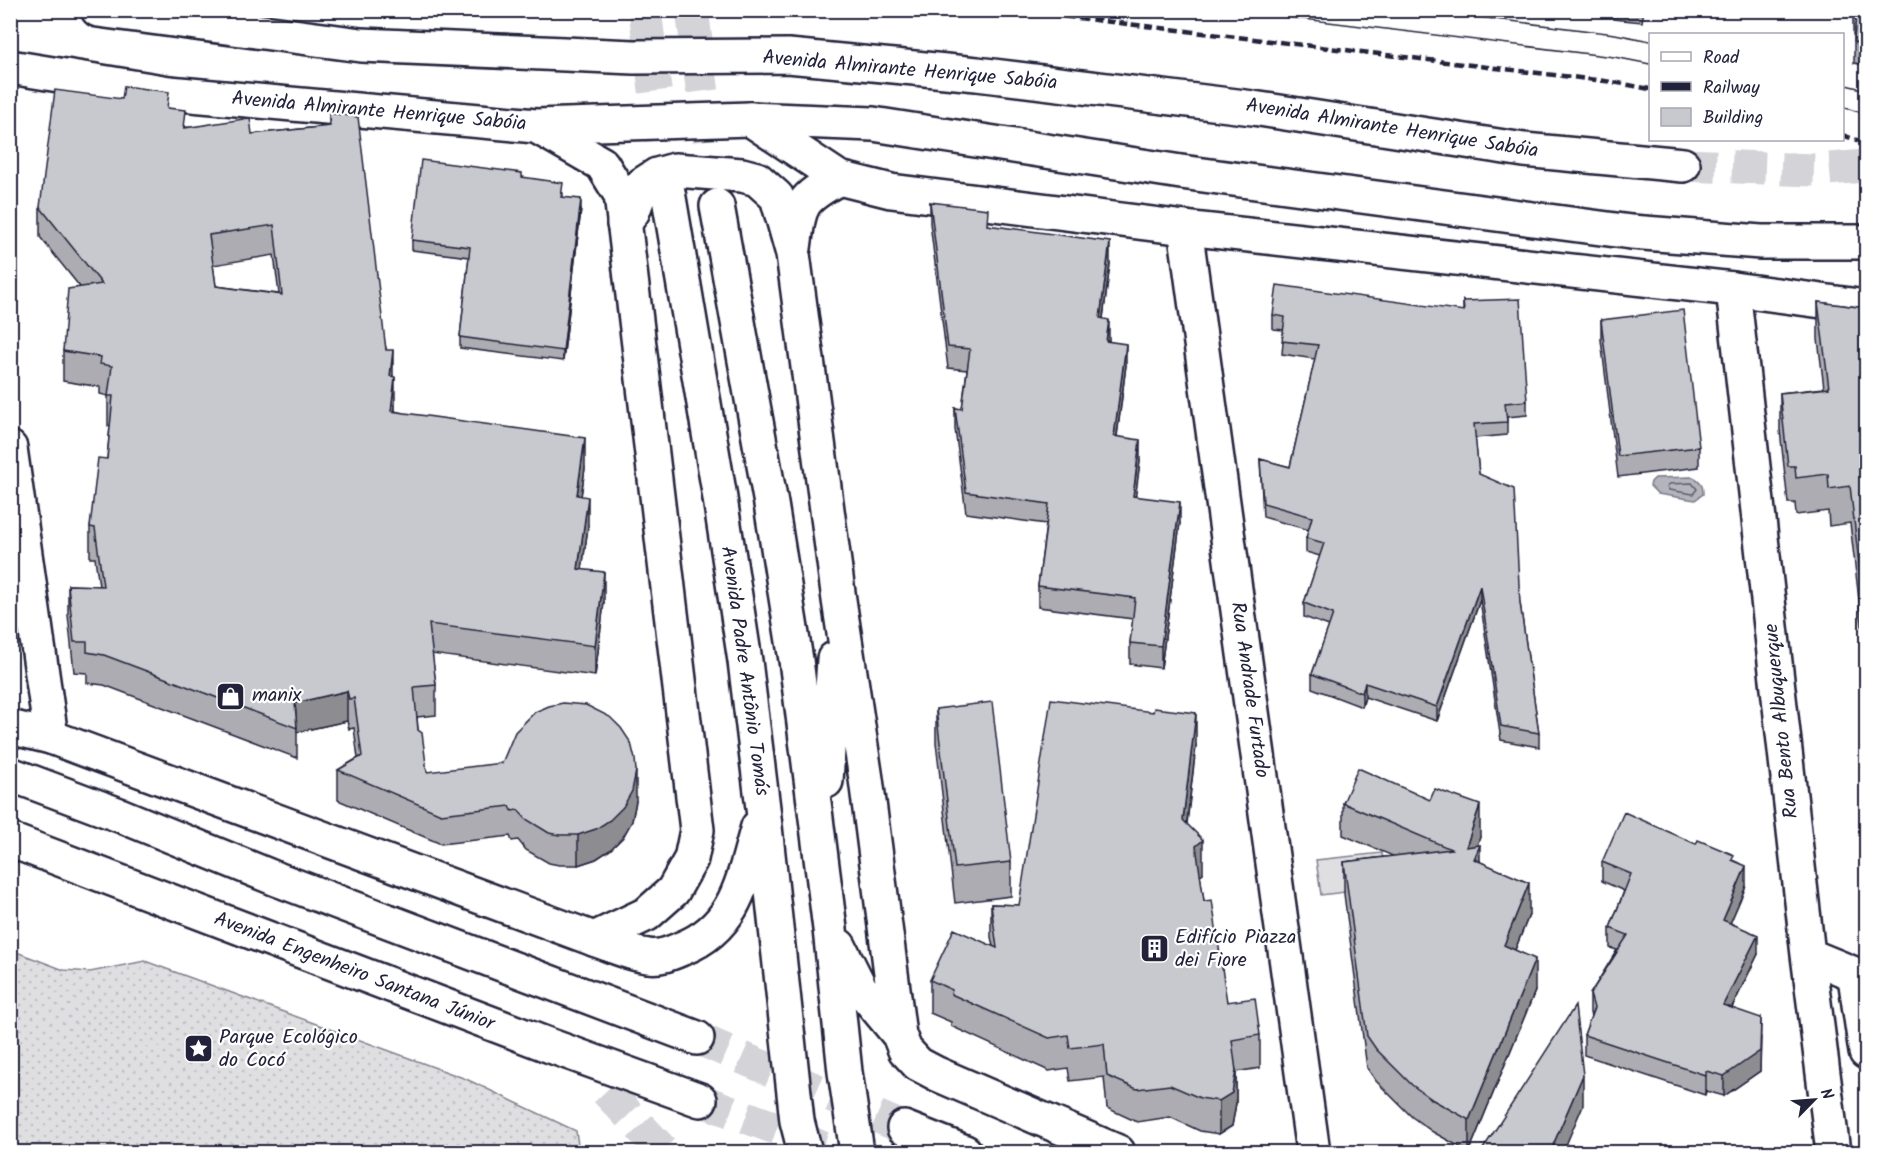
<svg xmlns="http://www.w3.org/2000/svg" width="1877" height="1163" viewBox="0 0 1877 1163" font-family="Kalam,sans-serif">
<defs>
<pattern id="grass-dots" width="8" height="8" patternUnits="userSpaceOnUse" patternTransform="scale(1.5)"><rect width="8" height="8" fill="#dfdfe2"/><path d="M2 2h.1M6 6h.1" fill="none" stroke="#bfbfc3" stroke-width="1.8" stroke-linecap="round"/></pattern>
</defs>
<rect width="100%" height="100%" fill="#fff"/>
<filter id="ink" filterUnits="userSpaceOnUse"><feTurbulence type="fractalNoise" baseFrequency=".0167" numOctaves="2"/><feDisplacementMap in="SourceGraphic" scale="12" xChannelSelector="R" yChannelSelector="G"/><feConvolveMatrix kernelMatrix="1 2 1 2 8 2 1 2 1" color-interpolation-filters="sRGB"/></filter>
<g filter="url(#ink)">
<path fill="url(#grass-dots)" stroke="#80808e" stroke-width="1.5" d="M 11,950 L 64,970 L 90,972 L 145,961 L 466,1079 L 576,1131 L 579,1152 L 11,1152 Z"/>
<path fill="#dfdfe2" stroke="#80808e" stroke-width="1.5" d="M 1382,853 L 1386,887 L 1321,895 L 1316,860 Z"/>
<path fill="#b4b4bc" stroke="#7a7a88" stroke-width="1.5" d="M 1693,477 C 1701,481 1703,485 1703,494 L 1695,500 L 1658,494 L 1650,486 L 1651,482 L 1655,478 Z"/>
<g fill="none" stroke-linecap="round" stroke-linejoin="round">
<path stroke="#5c5c6f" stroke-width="1.5" d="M 1692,483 L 1697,489 L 1693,494 L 1669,490 L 1667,487 L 1669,484 Z"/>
<path stroke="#d3d3d8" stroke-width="33" stroke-dasharray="33 16" stroke-linecap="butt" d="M 645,10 L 668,192
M 692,10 L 717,201
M 697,1038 L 904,1128
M 606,1091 L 664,1152
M 700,1100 L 789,1133 L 832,1152"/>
<path stroke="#d3d3d8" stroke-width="33" stroke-dasharray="33 16" stroke-linecap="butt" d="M 1683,165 L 1815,170 L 1866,166"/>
<defs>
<path id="minor" d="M 1185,228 L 1313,1152
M 1733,289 L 1808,955 L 1833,1152
M 10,448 L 51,737
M 1808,955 L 1852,973 L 1855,977 L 1866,1052"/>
<path id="major" d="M 750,119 L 839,178 L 891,191 L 1185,228 L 1733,289 L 1866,307
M 668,192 L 719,492 L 745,661 L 763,808 L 797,1121 L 805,1152
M 717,206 L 771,504 L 796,660 L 830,929 L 845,1072 L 857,1152
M 624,224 L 633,211 L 643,184 L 657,175 L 675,170 L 742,175 L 757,179 L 777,197 L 793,254 L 839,600 L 866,779 L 899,1035
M 794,248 C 800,203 799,200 839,178
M 10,727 L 51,737 L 594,939 C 611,945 630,954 648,956 C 661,958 671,953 683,948 C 738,926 743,877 758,827
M 10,774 L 122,816 L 274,878 L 697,1038
M 826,781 L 834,659
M 10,840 L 548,1045 L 700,1100
M 839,946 L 860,988 L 899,1035 L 905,1050 L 918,1064 L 937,1074 L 1118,1152
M 904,1128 L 965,1152"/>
<path id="highway" d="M 98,10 L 361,45 L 634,57 L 788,56 L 883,65 L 977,74 L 1253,108 L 1524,150 L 1683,165
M 10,67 L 169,93 L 536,126 L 750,119 L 873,124 L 1181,172 L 1631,232 L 1761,242 L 1866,242
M 536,126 L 602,164 L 621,195 L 697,830 L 691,859 L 673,891 L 647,914 L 594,939"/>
</defs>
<use href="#minor" stroke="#22223b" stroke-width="38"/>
<use href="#major" stroke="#22223b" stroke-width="38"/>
<use href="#highway" stroke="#22223b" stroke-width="38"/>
<use href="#minor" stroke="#fff" stroke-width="33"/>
<use href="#major" stroke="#fff" stroke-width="33"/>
<use href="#highway" stroke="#fff" stroke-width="33"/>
<path stroke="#22223b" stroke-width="1.5" d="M 1230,10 L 1614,57 L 1650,64
M 1421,10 L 1615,34 L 1650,41
M 1842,84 L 1866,90
M 1842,107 L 1866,114"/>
<path stroke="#22223b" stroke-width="4.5" stroke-dasharray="9 4.5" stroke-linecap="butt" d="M 1011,10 L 1613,82 L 1650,89
M 1842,135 L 1866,143"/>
</g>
<path fill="#acacb2" stroke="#22223b" stroke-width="1.5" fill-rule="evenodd" d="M 1562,10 L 1644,10 L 1642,22 L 1613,19 L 1613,15 Z
M 1754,10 L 1783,10 L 1782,14 Z
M 1853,10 L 1866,10 L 1866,65 L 1854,63 L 1854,35 L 1853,35 Z
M 169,108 L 186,127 L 252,134 L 329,126 L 329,113 L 393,377 L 395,411 L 585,468 L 581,496 L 588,527 L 582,569 L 604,602 L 595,676 L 432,654 L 436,685 L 436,715 L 417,717 L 418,730 L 427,772 L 636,801 L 632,821 L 623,837 L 610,850 L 596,859 L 578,865 L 559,865 L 549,863 L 526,850 L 518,840 L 512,841 L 510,836 L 441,844 L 338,800 L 338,770 L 358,758 L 354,728 L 349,729 L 347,721 L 297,732 L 297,758 L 104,685 L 87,683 L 87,673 L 74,672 L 68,615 L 68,585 L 99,586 L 95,558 L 90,558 L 90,527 L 107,459 L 110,426 L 108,426 L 108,396 L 100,394 L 100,387 L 63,381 L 63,351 L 80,287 L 40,237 L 40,207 ZM 274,255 L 279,294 L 216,286 L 213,265 Z
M 522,177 L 563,193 L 563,197 L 581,209 L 563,361 L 460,348 L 460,337 L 469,257 L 412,250 L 412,240 Z
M 930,202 L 988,225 L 1110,264 L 1103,319 L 1109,341 L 1126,365 L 1117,437 L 1140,461 L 1135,496 L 1180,523 L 1161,668 L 1130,664 L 1130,643 L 1133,619 L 1038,607 L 1038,586 L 1046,524 L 966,513 L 955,429 L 955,408 L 962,409 L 967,370 L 948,368 L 930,223 Z
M 1463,301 L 1527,401 L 1527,415 L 1507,417 L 1507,435 L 1475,438 L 1479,474 L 1520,603 L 1539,733 L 1539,747 L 1501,740 L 1480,600 L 1437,721 L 1365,697 L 1362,707 L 1312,688 L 1312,674 L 1329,626 L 1304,617 L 1304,603 L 1320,556 L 1306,552 L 1306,538 L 1309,530 L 1263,517 L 1260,459 L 1290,467 L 1315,359 L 1282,354 L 1284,330 L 1273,329 L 1273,315 L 1463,311 Z
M 1818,302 L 1866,308 L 1866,660 L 1850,523 L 1829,526 L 1828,511 L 1796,515 L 1795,503 L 1788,503 L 1780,430 L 1780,393 L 1824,388 L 1818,339 Z
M 1601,320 L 1699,447 L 1699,467 L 1618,477 L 1601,340 Z
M 936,709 L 1011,862 L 1011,896 L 955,903 L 936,743 Z
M 1196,746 L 1187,824 L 1203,873 L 1200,875 L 1204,901 L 1227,1002 L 1260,1035 L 1260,1068 L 1236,1072 L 1236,1103 L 1232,1126 L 1219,1134 L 1200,1131 L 1170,1117 L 1137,1122 L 1107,1108 L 1104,1077 L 1070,1081 L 1068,1068 L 1049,1071 L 951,1026 L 951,1022 L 930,1013 L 930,980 L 993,946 L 991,937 L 991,904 L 1019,905 Z
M 1343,803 L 1480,837 L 1477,845 L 1480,862 L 1529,915 L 1515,950 L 1535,991 L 1469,1152 L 1433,1132 L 1412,1117 L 1376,1081 L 1367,1068 L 1344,894 L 1344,862 L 1393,856 L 1343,835 Z
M 1734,861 L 1746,886 L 1730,923 L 1758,954 L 1732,1008 L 1761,1037 L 1760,1071 L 1724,1096 L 1706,1091 L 1705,1095 L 1584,1055 L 1584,1035 L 1591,1017 L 1590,1013 L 1590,994 L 1617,950 L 1610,948 L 1610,928 L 1624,891 L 1602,881 L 1602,862 Z"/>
<path fill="#8c8c91" stroke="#22223b" stroke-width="1.5" d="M 581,199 L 581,209 L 563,361 L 563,351 Z
M 1110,242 L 1110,264 L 1100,340 L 1100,318 Z
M 1109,320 L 1109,341 L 1106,341 Z
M 1126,344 L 1126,365 L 1114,458 L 1114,436 Z
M 393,350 L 393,380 L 390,376 Z
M 395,377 L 395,407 L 391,441 L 391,411 Z
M 585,438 L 585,468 L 577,525 L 577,495 Z
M 1140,440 L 1140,461 L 1133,517 L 1133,496 Z
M 588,497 L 588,527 L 578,599 L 578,569 Z
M 1180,502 L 1180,523 L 1161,668 L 1161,646 Z
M 604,572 L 604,602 L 595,676 L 595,646 Z
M 1480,586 L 1480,600 L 1437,721 L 1437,707 Z
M 1365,683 L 1365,697 L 1362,707 L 1362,693 Z
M 347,691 L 347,721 L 297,732 L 295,703 Z
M 1196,713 L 1196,746 L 1183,853 L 1183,820 Z
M 636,771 L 636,801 L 632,821 L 623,837 L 610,850 L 596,859 L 578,865 L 578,835 Z
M 1480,805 L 1480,837 L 1466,879 L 1466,847 Z
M 1203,840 L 1203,873 L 1196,879 L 1196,846 Z
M 1480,845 L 1480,877 L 1474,859 Z
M 1746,866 L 1746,886 L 1723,940 L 1723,920 Z
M 1529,883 L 1529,915 L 1504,977 L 1504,945 Z
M 1758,935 L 1758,954 L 1723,1025 L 1723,1005 Z
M 1535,959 L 1535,991 L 1469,1152 L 1469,1120 Z
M 1761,1018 L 1760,1071 L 1724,1096 L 1724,1076 Z
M 1236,1071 L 1236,1103 L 1232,1126 L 1219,1134 L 1219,1101 Z
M 1706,1071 L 1706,1091 L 1705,1095 L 1705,1075 Z
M 1583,1075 L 1583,1105 L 1563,1152 L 1550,1152 Z"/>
<path fill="#c8c8cf" stroke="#22223b" stroke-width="1.5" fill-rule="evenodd" d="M 1853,10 L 1866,10 L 1866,44 L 1854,42 L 1856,14 L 1853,14 Z
M 124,86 L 169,92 L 167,108 L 186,110 L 184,128 L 250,118 L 252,134 L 330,126 L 329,113 L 358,117 L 386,350 L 393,350 L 390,376 L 395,377 L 391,411 L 585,438 L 577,495 L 588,497 L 578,569 L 604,572 L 595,646 L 429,624 L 436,685 L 414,687 L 418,730 L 422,733 L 427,772 L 502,763 L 515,732 L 535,712 L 549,706 L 563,703 L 586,705 L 610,717 L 621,728 L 631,743 L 635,759 L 636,771 L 632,791 L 623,807 L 610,820 L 596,829 L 578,835 L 559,835 L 549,833 L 526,819 L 518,810 L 512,811 L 510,806 L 441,814 L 338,770 L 362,756 L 354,698 L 349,699 L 347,691 L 295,703 L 297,728 L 104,655 L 87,652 L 87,642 L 74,642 L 68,585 L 103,586 L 95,528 L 90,527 L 98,458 L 107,459 L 113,396 L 108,396 L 112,366 L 100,364 L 101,357 L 63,351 L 68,289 L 102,284 L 40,207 L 55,90 L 122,99 ZM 274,225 L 282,295 L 216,286 L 209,235 Z
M 421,160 L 522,173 L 522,177 L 563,183 L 561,197 L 581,199 L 563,351 L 460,337 L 470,247 L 412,240 Z
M 930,202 L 988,209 L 987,225 L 1110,242 L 1100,318 L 1109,320 L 1106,341 L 1126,344 L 1114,436 L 1140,440 L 1133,496 L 1180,502 L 1161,646 L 1130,643 L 1135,598 L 1038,586 L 1049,504 L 966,492 L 955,408 L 962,409 L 970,349 L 948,347 Z
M 1277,285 L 1464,311 L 1463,301 L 1520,299 L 1527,401 L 1505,403 L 1507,422 L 1474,424 L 1479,474 L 1514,489 L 1520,603 L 1539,733 L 1501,726 L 1480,586 L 1437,707 L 1365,683 L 1362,693 L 1312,674 L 1333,614 L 1304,603 L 1324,543 L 1306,538 L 1312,517 L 1263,503 L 1260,459 L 1290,467 L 1318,345 L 1282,341 L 1285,317 L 1273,315 Z
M 1818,302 L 1866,308 L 1866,623 L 1850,486 L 1829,489 L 1828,474 L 1796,478 L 1795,466 L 1788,466 L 1780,393 L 1829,388 Z
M 1683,310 L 1699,447 L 1618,456 L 1601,320 Z
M 1051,699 L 1153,712 L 1154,708 L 1196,713 L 1183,820 L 1203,840 L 1196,846 L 1204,901 L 1212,900 L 1227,1002 L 1255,998 L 1260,1035 L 1232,1040 L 1236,1071 L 1232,1093 L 1219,1101 L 1200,1098 L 1170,1085 L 1137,1089 L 1107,1076 L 1104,1044 L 1070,1048 L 1068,1035 L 1049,1038 L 951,994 L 952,990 L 930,980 L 954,929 L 997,948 L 991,904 L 1019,905 Z
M 992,702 L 1011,862 L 955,868 L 936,709 Z
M 1358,768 L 1430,800 L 1435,789 L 1480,805 L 1466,847 L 1480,845 L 1474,859 L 1529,883 L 1504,945 L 1535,959 L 1469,1120 L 1433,1100 L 1412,1085 L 1376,1049 L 1367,1036 L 1344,862 L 1451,849 L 1343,803 Z
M 1624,812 L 1696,844 L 1698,840 L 1734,855 L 1732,860 L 1746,866 L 1723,920 L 1758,935 L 1723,1005 L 1761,1018 L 1760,1051 L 1724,1076 L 1706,1071 L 1705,1075 L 1584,1035 L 1594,1008 L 1590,994 L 1628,935 L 1610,928 L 1631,874 L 1602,862 Z
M 1575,1006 L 1583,1075 L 1550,1152 L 1481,1152 Z"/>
</g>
<defs>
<symbol id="shop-square" viewBox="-11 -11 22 22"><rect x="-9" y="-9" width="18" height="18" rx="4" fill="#22223b" stroke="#fff"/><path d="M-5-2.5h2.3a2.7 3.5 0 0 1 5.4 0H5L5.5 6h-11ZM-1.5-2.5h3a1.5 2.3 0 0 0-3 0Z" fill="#fff"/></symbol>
<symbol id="building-square" viewBox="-11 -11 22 22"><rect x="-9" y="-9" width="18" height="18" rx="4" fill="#22223b" stroke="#fff"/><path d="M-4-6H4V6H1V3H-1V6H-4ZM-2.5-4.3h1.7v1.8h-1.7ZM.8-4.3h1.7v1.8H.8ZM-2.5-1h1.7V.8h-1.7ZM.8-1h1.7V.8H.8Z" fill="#fff"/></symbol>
<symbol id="sight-square" viewBox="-11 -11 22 22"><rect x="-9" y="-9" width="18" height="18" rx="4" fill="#22223b" stroke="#fff"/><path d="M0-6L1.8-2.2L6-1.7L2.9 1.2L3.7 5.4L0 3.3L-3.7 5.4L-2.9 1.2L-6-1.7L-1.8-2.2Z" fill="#fff"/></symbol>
</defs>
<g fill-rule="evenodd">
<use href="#shop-square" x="214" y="680" width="33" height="33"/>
<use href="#building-square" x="1138" y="932" width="33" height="33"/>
<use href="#sight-square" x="182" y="1032" width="33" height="33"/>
</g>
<g text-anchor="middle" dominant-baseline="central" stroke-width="4.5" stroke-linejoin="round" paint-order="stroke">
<g font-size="20" fill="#22223b" stroke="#fff">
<text transform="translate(910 71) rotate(5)">Avenida Almirante Henrique Sabóia</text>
<text transform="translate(379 112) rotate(5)">Avenida Almirante Henrique Sabóia</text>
<text transform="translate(1392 129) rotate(9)">Avenida Almirante Henrique Sabóia</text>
<text transform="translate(744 671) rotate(82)">Avenida Padre Antônio Tomás</text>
<text transform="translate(1249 690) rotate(82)">Rua Andrade Furtado</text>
<text transform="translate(1782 721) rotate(-96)">Rua Bento Albuquerque</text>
<text transform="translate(354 972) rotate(21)">Avenida Engenheiro Santana Júnior</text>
</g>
<g font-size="20" fill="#22223b" stroke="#fff" text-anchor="start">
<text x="252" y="696">manix</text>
<text x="1175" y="938">Edifício Piazza<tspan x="1175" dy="23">dei Fiore</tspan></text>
<text x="219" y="1038">Parque Ecológico<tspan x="219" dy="23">do Cocó</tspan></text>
</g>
</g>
<rect width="1877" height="1163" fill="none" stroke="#fff" stroke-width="36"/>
<rect x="18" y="18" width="1841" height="1127" fill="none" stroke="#22223b" stroke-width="2" filter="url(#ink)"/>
<rect x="1649" y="33" width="195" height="108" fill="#ffffff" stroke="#a7a7b1" stroke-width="1.5"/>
<rect x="1661" y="52" width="30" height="9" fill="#ffffff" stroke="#a7a7b1" stroke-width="1.5"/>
<text x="1703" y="63" font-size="18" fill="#22223b">Road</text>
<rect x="1661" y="82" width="30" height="9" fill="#22223b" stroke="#a7a7b1" stroke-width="1.5"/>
<text x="1703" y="93" font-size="18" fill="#22223b">Railway</text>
<rect x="1661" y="108" width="30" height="18" fill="#c8c8cf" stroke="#a7a7b1" stroke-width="1.5"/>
<text x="1703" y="123" font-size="18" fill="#22223b">Building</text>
<g transform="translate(1814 1100) rotate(65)" stroke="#ffffff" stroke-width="4.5" paint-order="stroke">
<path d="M0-4.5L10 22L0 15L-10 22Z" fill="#22223b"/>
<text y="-9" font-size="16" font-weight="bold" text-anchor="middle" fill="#22223b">N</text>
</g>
</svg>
